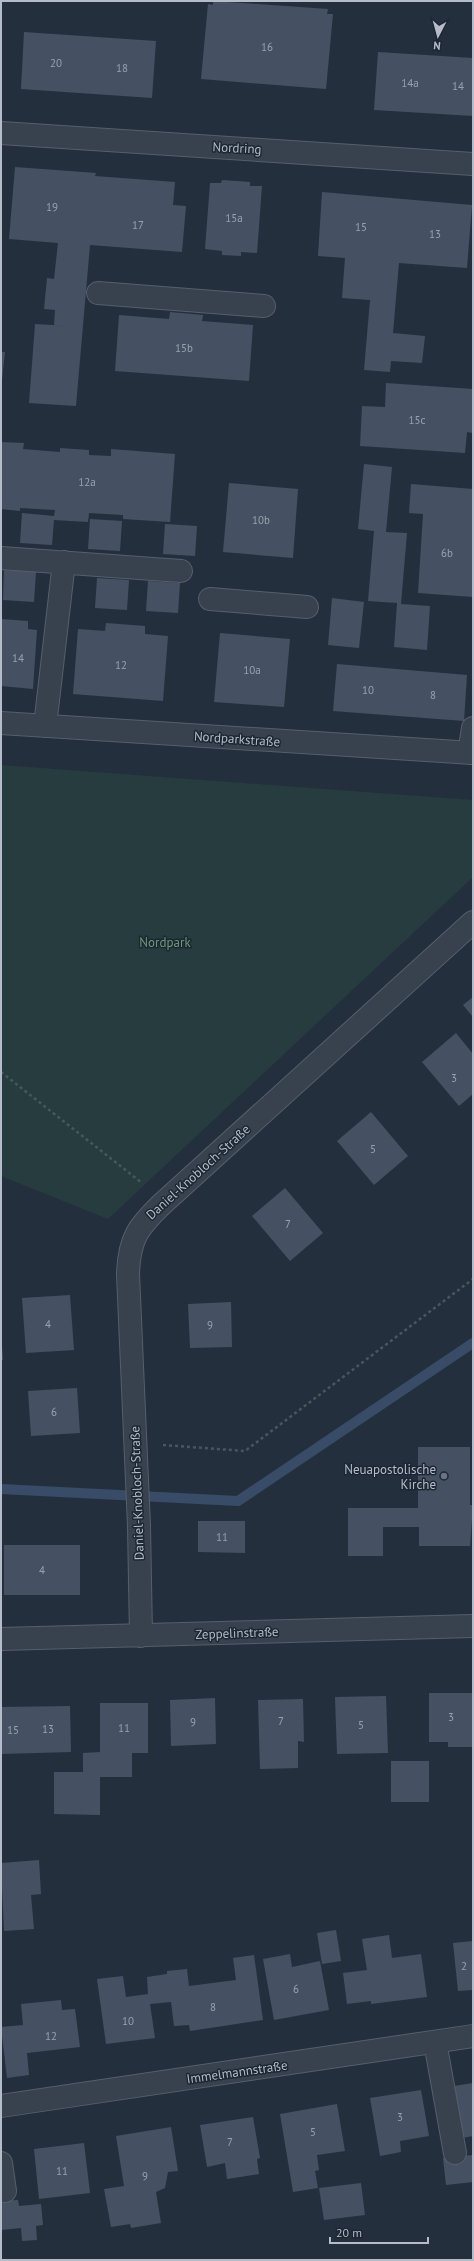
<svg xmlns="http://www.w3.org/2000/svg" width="474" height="2261" viewBox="0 0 474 2261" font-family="'PT Sans',sans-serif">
<rect width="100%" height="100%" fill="#242f3e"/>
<path fill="#263c3f" d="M 1,765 L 473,800 L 473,877 L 108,1219 L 1,1176 Z"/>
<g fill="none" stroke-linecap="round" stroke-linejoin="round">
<path stroke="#394c67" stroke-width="10" d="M 1,1489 L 238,1501 L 473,1343"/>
</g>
<path fill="#455162" d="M 213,1 L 328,9 L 327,14 L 333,14 L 326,89 L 201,79 L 208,4 L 213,5 Z
M 24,32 L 156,41 L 152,98 L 21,89 Z
M 378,52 L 473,58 L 473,116 L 374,110 Z
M 15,167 L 96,173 L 95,176 L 175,182 L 173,205 L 186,206 L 182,252 L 90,245 L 76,406 L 29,403 L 35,324 L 69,326 L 54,325 L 55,310 L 44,309 L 47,278 L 54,279 L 58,243 L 9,239 Z
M 222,180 L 250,182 L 250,186 L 262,186 L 257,253 L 241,252 L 241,256 L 222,255 L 222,251 L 205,249 L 210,183 L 221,183 Z
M 322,192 L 472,205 L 467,268 L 399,263 L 393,333 L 425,336 L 422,363 L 391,361 L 390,372 L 364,370 L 370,300 L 342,298 L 345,258 L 318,256 Z
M 170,312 L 203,315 L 202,321 L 253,325 L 249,381 L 115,371 L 119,315 L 169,319 Z
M 1,352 L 5,352 L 2,380 L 1,380 Z
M 386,383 L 473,389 L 473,433 L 467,432 L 465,453 L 360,446 L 362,406 L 385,407 Z
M 1,442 L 24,443 L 23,449 L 60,452 L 60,448 L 89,450 L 89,455 L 111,456 L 111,449 L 175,454 L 170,522 L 123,519 L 123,515 L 89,513 L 88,522 L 54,520 L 52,545 L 20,543 L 22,513 L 54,516 L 55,510 L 20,508 L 20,511 L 1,509 Z
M 364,464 L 392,467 L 386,532 L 407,533 L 401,604 L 430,606 L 427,650 L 394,647 L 397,603 L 368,601 L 374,531 L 358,529 Z
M 229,483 L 298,489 L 293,558 L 223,552 Z
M 411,484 L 473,489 L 473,597 L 418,593 L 423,514 L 409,513 Z
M 90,519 L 122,521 L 120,551 L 88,549 Z
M 165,524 L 197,526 L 195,556 L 163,554 Z
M 4,570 L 36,572 L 34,602 L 3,600 Z
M 97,578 L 129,580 L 127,610 L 95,608 Z
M 148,581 L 180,583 L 178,613 L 146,611 Z
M 332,598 L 364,602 L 359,648 L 328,645 Z
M 1,619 L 28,621 L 28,629 L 37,630 L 33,689 L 1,686 Z
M 106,623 L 145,626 L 145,634 L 168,636 L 163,701 L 73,694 L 78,629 L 105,631 Z
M 220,633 L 290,639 L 284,707 L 214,702 Z
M 337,664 L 467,675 L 464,721 L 333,711 Z
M 473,997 L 473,1017 L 463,1005 Z
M 456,1033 L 473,1054 L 473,1094 L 459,1106 L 422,1062 Z
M 371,1112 L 408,1156 L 374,1185 L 337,1141 Z
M 285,1188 L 323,1233 L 290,1261 L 252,1216 Z
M 70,1295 L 74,1350 L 26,1353 L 22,1298 Z
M 231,1302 L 232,1347 L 190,1348 L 188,1304 Z
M 1,1331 L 3,1360 L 1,1360 Z
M 77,1388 L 80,1433 L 31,1436 L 28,1391 Z
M 418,1447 L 470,1447 L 470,1505 L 473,1505 L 470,1546 L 419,1546 L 419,1527 L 383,1527 L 383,1556 L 348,1556 L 348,1508 L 418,1508 Z
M 198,1521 L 245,1521 L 245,1553 L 198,1552 Z
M 4,1545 L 80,1545 L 80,1595 L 4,1595 Z
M 429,1693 L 473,1693 L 473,1747 L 448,1747 L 448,1742 L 429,1742 Z
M 386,1696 L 388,1753 L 337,1754 L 335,1697 Z
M 215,1698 L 216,1744 L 171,1746 L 170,1700 Z
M 303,1699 L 304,1742 L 298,1741 L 298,1768 L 260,1769 L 258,1700 Z
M 100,1703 L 148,1703 L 148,1753 L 132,1753 L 132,1777 L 100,1777 L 100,1815 L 54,1814 L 54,1772 L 83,1772 L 83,1753 L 100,1752 Z
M 70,1706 L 71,1752 L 1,1754 L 1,1707 Z
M 391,1761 L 429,1761 L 429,1802 L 391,1802 Z
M 39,1860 L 41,1894 L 31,1895 L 34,1929 L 4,1931 L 1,1863 Z
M 336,1930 L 341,1961 L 322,1964 L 317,1933 Z
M 389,1935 L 392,1958 L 421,1954 L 427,1997 L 371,2004 L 371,2001 L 347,2004 L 343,1973 L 367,1970 L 362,1939 Z
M 473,1941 L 473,1990 L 458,1991 L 453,1943 Z
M 290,1954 L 292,1967 L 320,1961 L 329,2010 L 274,2020 L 263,1959 Z
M 254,1955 L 263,2020 L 190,2031 L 189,2025 L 174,2026 L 171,2002 L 150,2004 L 155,2038 L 106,2044 L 97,1979 L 123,1976 L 126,1997 L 148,1994 L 147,1977 L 167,1974 L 167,1971 L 187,1969 L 189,1986 L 236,1980 L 233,1958 Z
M 61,2000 L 62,2010 L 75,2009 L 80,2047 L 27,2053 L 29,2075 L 7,2078 L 1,2027 L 23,2025 L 21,2004 Z
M 473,2083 L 473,2136 L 462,2138 L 454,2086 Z
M 421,2090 L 429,2136 L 400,2141 L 401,2152 L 380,2156 L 370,2098 Z
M 337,2104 L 345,2151 L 317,2155 L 319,2170 L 315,2171 L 318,2188 L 293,2192 L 280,2114 Z
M 253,2117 L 260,2158 L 257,2159 L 259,2174 L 227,2179 L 225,2163 L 207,2167 L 200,2125 Z
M 171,2127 L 178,2171 L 168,2172 L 165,2188 L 156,2192 L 161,2223 L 131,2228 L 130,2224 L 111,2227 L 104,2189 L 124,2186 L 116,2136 Z
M 84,2143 L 90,2193 L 39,2199 L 34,2149 Z
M 473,2155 L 473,2182 L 446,2185 L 443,2158 Z
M 361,2183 L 365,2215 L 324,2220 L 319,2188 Z
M 18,2200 L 19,2206 L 41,2204 L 43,2225 L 36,2226 L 37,2240 L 22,2241 L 21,2228 L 1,2230 L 1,2201 Z"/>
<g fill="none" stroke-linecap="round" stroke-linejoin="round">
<defs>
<path id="minor" d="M 1,133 L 473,164
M 98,293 L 264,306
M 1,558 L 181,571
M 210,599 L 307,607
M 1,723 L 473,753
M 45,726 L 64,562
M 469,753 L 473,728
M 141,1636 L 139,1526 L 128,1274 C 129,1239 138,1227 162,1204 L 473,922
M 1,1639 L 473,1626
M 435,2042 L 455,2153
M 1,2106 L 473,2036
M 1,2163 L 5,2191"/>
</defs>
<use href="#minor" stroke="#565f6c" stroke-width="24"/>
<path stroke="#44595c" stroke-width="2.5" stroke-dasharray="3 3" stroke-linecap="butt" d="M 1,1072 L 142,1183
M 163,1445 L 245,1451 L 473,1279"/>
<use href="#minor" stroke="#38414e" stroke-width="22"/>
</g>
<circle fill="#6b7280" stroke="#1d2633" stroke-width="1.5" cx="444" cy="1476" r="4"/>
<g text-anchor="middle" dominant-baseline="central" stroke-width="3" stroke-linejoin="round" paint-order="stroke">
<g font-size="11" fill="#98a1af">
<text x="267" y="47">16</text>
<text x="56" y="63">20</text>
<text x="122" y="68">18</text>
<text x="410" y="83">14a</text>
<text x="458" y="86">14</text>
<text x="52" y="207">19</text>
<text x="234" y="218">15a</text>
<text x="138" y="225">17</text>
<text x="361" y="227">15</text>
<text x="435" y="234">13</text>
<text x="184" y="348">15b</text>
<text x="417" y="420">15c</text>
<text x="87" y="482">12a</text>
<text x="261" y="520">10b</text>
<text x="447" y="553">6b</text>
<text x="18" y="658">14</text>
<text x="121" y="665">12</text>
<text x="252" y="670">10a</text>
<text x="368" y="690">10</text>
<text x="433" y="695">8</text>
<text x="454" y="1078">3</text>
<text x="373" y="1149">5</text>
<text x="288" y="1224">7</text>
<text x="48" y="1324">4</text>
<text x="210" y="1325">9</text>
<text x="54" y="1412">6</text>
<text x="222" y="1537">11</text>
<text x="42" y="1570">4</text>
<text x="451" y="1717">3</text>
<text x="281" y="1721">7</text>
<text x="193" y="1722">9</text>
<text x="361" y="1725">5</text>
<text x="124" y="1728">11</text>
<text x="48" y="1729">13</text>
<text x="13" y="1730">15</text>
<text x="464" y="1966">2</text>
<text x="296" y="1989">6</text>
<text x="213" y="2007">8</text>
<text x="128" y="2021">10</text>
<text x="51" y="2036">12</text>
<text x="400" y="2117">3</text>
<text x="313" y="2132">5</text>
<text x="230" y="2142">7</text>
<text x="62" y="2171">11</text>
<text x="145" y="2176">9</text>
</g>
<g font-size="13" fill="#b4bcc9" stroke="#1d2633">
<text transform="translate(237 148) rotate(3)">Nordring</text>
<text transform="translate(237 739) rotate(4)">Nordparkstraße</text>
<text transform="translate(198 1172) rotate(-42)">Daniel-Knobloch-Straße</text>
<text transform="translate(137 1493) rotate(-92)">Daniel-Knobloch-Straße</text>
<text transform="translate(237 1633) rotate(-2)">Zeppelinstraße</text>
<text transform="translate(237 2072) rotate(-8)">Immelmannstraße</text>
</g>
<g font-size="13" fill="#6b9a76" stroke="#1d2633">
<text x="165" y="942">Nordpark</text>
</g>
<g font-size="13" fill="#b4bcc9" stroke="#1d2633" text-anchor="end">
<text x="436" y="1469">Neuapostolische<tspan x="436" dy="15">Kirche</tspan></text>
</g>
</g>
<rect width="474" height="2261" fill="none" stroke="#b4bcc9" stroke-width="4"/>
<g transform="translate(438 36) rotate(186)" stroke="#1d2633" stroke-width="3" paint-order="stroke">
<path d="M0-3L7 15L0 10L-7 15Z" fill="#b4bcc9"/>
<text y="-6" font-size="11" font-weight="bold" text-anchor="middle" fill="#b4bcc9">N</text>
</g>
<path d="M330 2237v6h98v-6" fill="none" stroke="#b4bcc9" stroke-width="2"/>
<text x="336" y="2237" font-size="12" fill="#b4bcc9" stroke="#1d2633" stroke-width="3" paint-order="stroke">20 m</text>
</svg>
